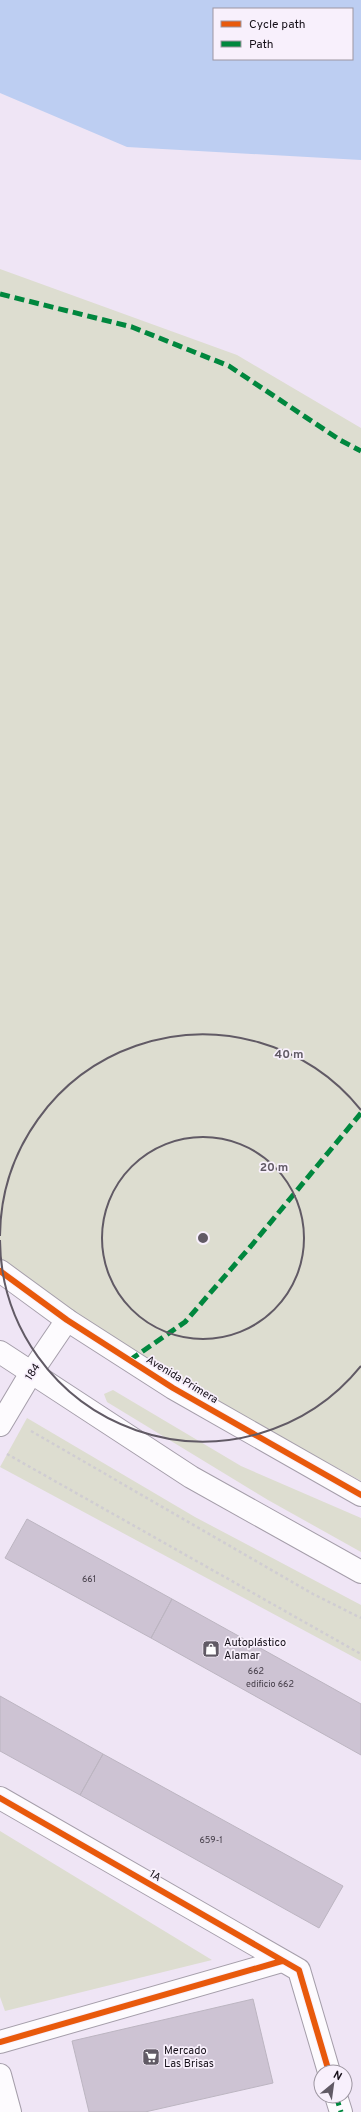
<svg xmlns="http://www.w3.org/2000/svg" width="361" height="2112" viewBox="0 0 361 2112" font-family="Overpass,sans-serif">
<rect width="100%" height="100%" fill="#efe5f5"/>
<path fill="#ddddd0" d="M 0,269 L 237,355 L 361,428 L 361,1481 L 59,1315 L 0,1266 Z
M 113,1390 L 241,1466 L 361,1518 L 361,1552 L 268,1500 L 107,1402 L 104,1394 Z
M 27,1418 L 195,1517 L 361,1605 L 361,1661 L 0,1467 Z
M 0,1831 L 212,1960 L 5,2011 L 0,1997 Z"/>
<path fill="#bdcef2" fill-rule="evenodd" d="M 0,0 L 361,0 L 361,160 L 127,147 L 0,93 ZM 214,9 L 352,9 L 352,59 L 214,59 Z"/>
<path fill="#cdc3d3" stroke="#bcb5c1" d="M 27,1519 L 172,1599 L 151,1638 L 5,1558 Z
M 172,1599 L 361,1704 L 361,1755 L 151,1638 Z
M 0,1696 L 103,1754 L 80,1795 L 0,1751 Z
M 103,1754 L 343,1886 L 319,1928 L 80,1795 Z
M 253,1999 L 273,2083 L 145,2112 L 89,2112 L 72,2041 Z"/>
<g fill="none" stroke-linecap="round" stroke-linejoin="round">
<defs>
<path id="minor" d="M 0,1425 L 31,1373 L 67,1320
M 0,1798 L 299,1970 L 329,2072
M 0,2042 L 282,1961
M 0,2075 L 10,2112
M 336,2096 L 341,2112"/>
<path id="tertiary" d="M 0,1271 L 67,1320 L 173,1388 L 361,1495
M 0,1352 L 191,1477 L 361,1572"/>
</defs>
<use href="#minor" stroke="#a59eaa" stroke-width="24"/>
<use href="#tertiary" stroke="#a59eaa" stroke-width="24"/>
<path stroke="#d0cdd2" stroke-width="2.5" stroke-dasharray="3 3" stroke-linecap="butt" d="M 31,1431 L 313,1594 L 361,1618
M 7,1454 L 361,1654"/>
<use href="#minor" stroke="#fdfbfe" stroke-width="22"/>
<use href="#tertiary" stroke="#fdfbfe" stroke-width="22"/>
<path stroke="#00873e" stroke-width="5" stroke-dasharray="10 5" stroke-linecap="butt" d="M 0,294 L 132,327 L 229,366 L 340,440 L 361,451
M 130,1360 L 185,1322 L 251,1246 L 361,1113
M 336,2096 L 341,2112"/>
<defs>
<path id="cycleway" d="M 0,1271 L 67,1320 L 173,1388 L 361,1495
M 0,1798 L 299,1970 L 329,2072
M 0,2042 L 282,1961"/>
</defs>
<use href="#cycleway" stroke="#f8f0fc" stroke-width="8"/>
<use href="#cycleway" stroke="#e8590c" stroke-width="6"/>
</g>
<g fill="none" stroke="#615a65" stroke-width="2">
<circle cx="203" cy="1238" r="101"/>
<path d="M361 1366A203 203 0 0 1 0 1240M0 1236A203 203 0 0 1 361 1110"/>
</g>
<defs>
<symbol id="shop-square" viewBox="-11 -11 22 22"><rect x="-9" y="-9" width="18" height="18" rx="4" fill="#615a65" stroke="#f8f0fc"/><path d="M-5-2.5h2.3a2.7 3.5 0 0 1 5.4 0H5L5.5 6h-11ZM-1.5-2.5h3a1.5 2.3 0 0 0-3 0Z" fill="#fff"/></symbol>
<symbol id="supermarket-square" viewBox="-11 -11 22 22"><rect x="-9" y="-9" width="18" height="18" rx="4" fill="#615a65" stroke="#f8f0fc"/><path d="M-6-5.5h2.5l.6 2H6L4.5 2H-2.5L-4.4-4H-6ZM-1.5 3.2a1.3 1.3 0 1 0 .1 0ZM3 3.2a1.3 1.3 0 1 0 .1 0Z" fill="#fff"/></symbol>
</defs>
<g fill-rule="evenodd">
<use href="#shop-square" x="201" y="1639" width="20" height="20"/>
<use href="#supermarket-square" x="141" y="2047" width="20" height="20"/>
</g>
<g text-anchor="middle" dominant-baseline="central" stroke-width="3.5" stroke-linejoin="round" paint-order="stroke">
<g font-size="9" fill="#433c47">
<text x="89" y="1579">661</text>
<text x="256" y="1671">662</text>
<text x="270" y="1684">edificio 662</text>
<text x="211" y="1840">659-1</text>
</g>
<g font-size="11" fill="#150f18" stroke="#f8f0fc">
<text transform="translate(33 1372) rotate(-57)">184</text>
<text transform="translate(182 1380) rotate(31)">Avenida Primera</text>
<text transform="translate(155 1876) rotate(30)">1A</text>
</g>
<g font-size="11" fill="#150f18" stroke="#f8f0fc" text-anchor="start">
<text x="224" y="1643">Autoplástico<tspan x="224" dy="13">Alamar</tspan></text>
<text x="164" y="2051">Mercado<tspan x="164" dy="13">Las Brisas</tspan></text>
</g>
</g>
<circle cx="203" cy="1238" r="6" fill="#615a65" stroke="#f8f0fc" stroke-width="2"/>
<g font-size="12" text-anchor="middle" font-weight="bold" fill="#615a65" stroke="#f8f0fc" stroke-width="3.5" stroke-linejoin="round" paint-order="stroke">
<text x="289" y="1058">40 m</text>
<text x="274" y="1171">20 m</text>
</g>
<rect x="213" y="8" width="140" height="52" fill="#f8f0fc" stroke="#9d96a1"/>
<rect x="221" y="21" width="20" height="6" fill="#e8590c" stroke="#9d96a1"/>
<text x="249" y="28" font-size="12" fill="#150f18">Cycle path</text>
<rect x="221" y="41" width="20" height="6" fill="#00873e" stroke="#9d96a1"/>
<text x="249" y="48" font-size="12" fill="#150f18">Path</text>
<g transform="translate(333 2084) rotate(29)"><circle r="19" fill="#f8f0fc" stroke="#9d96a1"/>
<path d="M0-3L7 15L0 10L-7 15Z" fill="#615a65"/>
<text y="-6" font-size="11" font-weight="bold" text-anchor="middle" fill="#150f18">N</text>
</g>
</svg>
